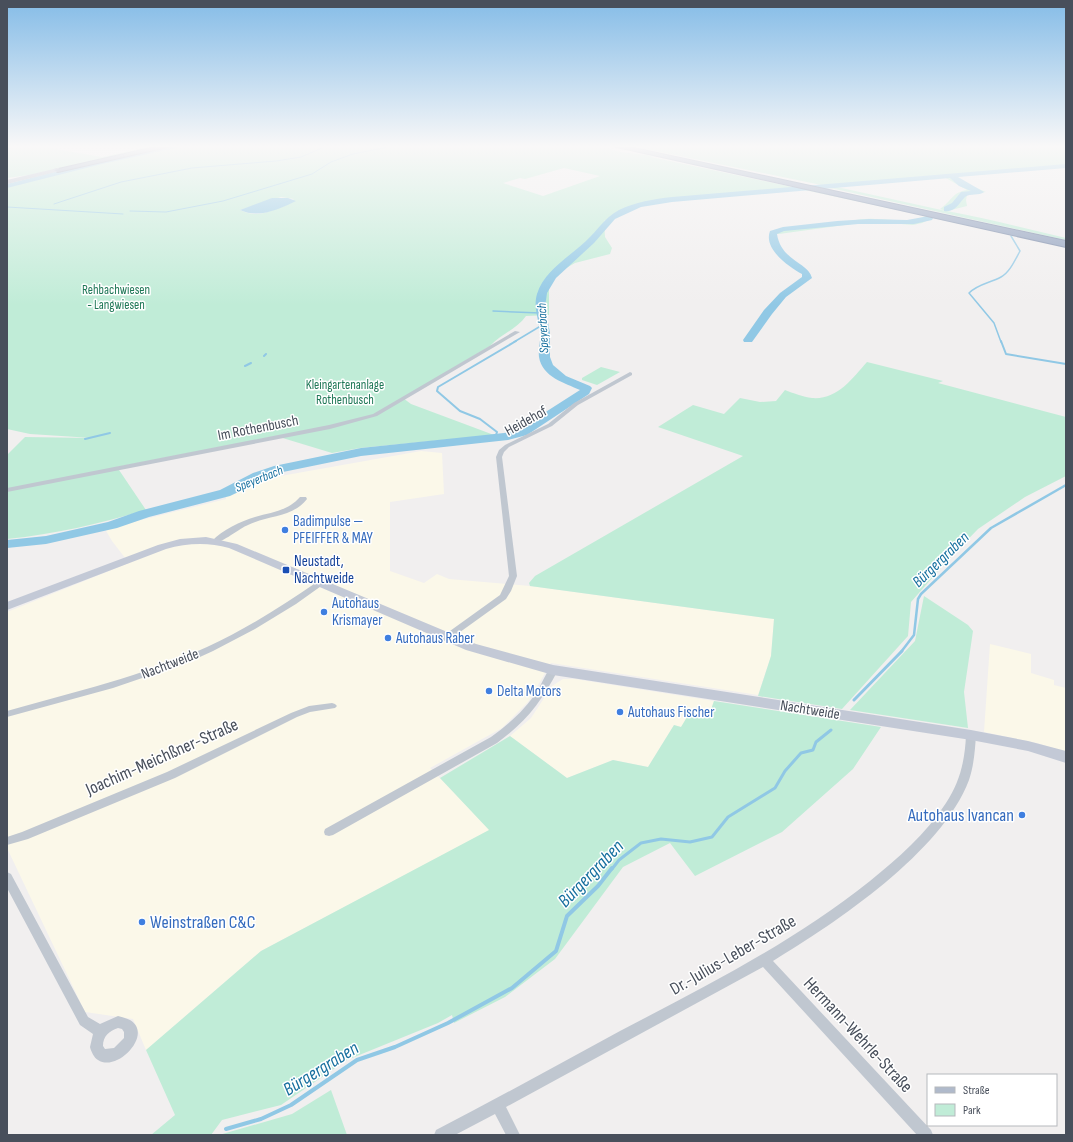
<svg xmlns="http://www.w3.org/2000/svg" width="1073" height="1142" viewBox="0 0 1073 1142" font-family="'Sofia Sans Condensed',sans-serif">
<rect width="100%" height="100%" fill="#f1efef"/>
<path fill="#fbf8e9" d="M 421,451 L 442,453 L 444,494 L 390,502 L 390,571 L 424,583 L 437,574 L 449,579 L 530,586 L 774,619 L 771,656 L 758,695 L 551,663 L 528,702 L 502,728 L 430,768 L 490,830 L 261,951 L 146,1050 L 133,1019 L 85,1012 L 7,848 L 7,612 L 129,563 L 112,541 L 105,529 L 226,499 L 226,495 L 253,481 Z
M 990,644 L 1031,654 L 1031,673 L 1054,680 L 1054,685 L 1066,688 L 1066,752 L 1037,743 L 984,732 Z
M 563,679 L 575,679 L 714,701 L 709,715 L 681,727 L 674,725 L 648,767 L 613,760 L 567,778 L 510,736 L 531,718 L 552,686 Z"/>
<path fill="#c0ecd7" fill-rule="evenodd" d="M 24,145 L 58,145 L 50,148 L 102,157 L 157,145 L 166,145 L 29,175 L 7,178 L 7,150 Z
M 178,145 L 595,145 L 621,152 L 653,156 L 651,157 L 1066,245 L 1066,247 L 933,218 L 922,223 L 913,225 L 877,222 L 859,223 L 779,234 L 771,233 C 791,226 811,226 832,224 C 846,222 860,218 875,219 C 894,219 908,224 926,216 L 795,188 L 643,203 L 627,208 L 604,221 L 605,237 L 612,248 L 610,254 L 575,263 L 549,278 L 549,315 L 526,316 C 517,329 501,334 490,346 L 403,398 L 411,404 L 494,435 L 360,448 L 332,453 L 276,436 L 117,467 L 146,510 C 98,524 56,534 7,539 L 7,455 L 25,437 L 92,438 L 30,434 L 7,429 L 7,184 L 100,161 ZM 564,168 L 600,176 L 543,196 L 503,183 L 520,178 L 525,179 ZM 281,197 L 294,199 C 277,209 260,220 240,210 Z
M 626,145 L 1066,145 L 1066,167 L 837,187 L 946,211 L 940,209 C 952,201 951,193 967,190 L 944,177 L 955,176 L 967,184 L 986,192 L 967,195 L 966,200 L 967,206 L 947,211 C 987,218 1026,229 1066,238 L 1066,240 L 826,187 L 832,187 L 831,187 Z
M 867,362 L 943,381 L 938,383 L 1066,417 L 1066,476 L 1025,497 L 978,529 L 948,560 L 911,602 L 908,636 L 842,709 L 758,696 L 771,656 L 774,619 L 530,586 L 529,583 L 535,576 L 743,456 L 658,427 L 693,405 L 724,414 L 740,398 L 760,402 L 776,401 L 785,390 C 793,393 803,397 812,398 C 837,400 852,379 867,362 Z
M 601,367 L 620,372 L 597,385 L 582,380 L 582,378 Z
M 924,596 L 968,625 L 973,631 L 964,692 L 968,728 L 850,710 L 915,641 Z
M 714,701 L 881,727 L 853,769 L 782,832 L 695,876 L 670,843 L 623,867 L 555,959 L 505,997 L 454,1023 L 452,1015 L 438,1023 L 347,1060 L 281,1105 L 222,1120 L 211,1135 L 151,1135 L 175,1115 L 146,1050 L 261,951 L 489,830 L 440,778 L 510,736 L 567,778 L 613,760 L 648,767 L 674,725 L 681,727 L 690,712 L 709,715 Z
M 331,1090 L 347,1135 L 219,1135 L 292,1114 Z"/>
<path fill="#90c8e5" d="M 272,198 L 288,198 L 296,201 C 279,209 259,219 240,210 Z"/>
<g fill="none" stroke-linecap="round" stroke-linejoin="round">
<path stroke="#90c8e5" stroke-width="1" d="M 54,204 L 121,182 L 192,168 L 276,161 L 301,157 L 329,145
M 7,207 L 123,214
M 130,211 L 166,212 L 223,201 L 312,174 L 331,162 L 353,154 L 398,145"/>
<path stroke="#90c8e5" stroke-width="1.5" d="M 493,311 L 540,313
M 514,342 L 544,324
M 1001,342 L 994,323 L 969,293 C 978,284 990,283 1001,277 C 1010,272 1015,260 1020,251 L 1011,236"/>
<path stroke="#90c8e5" stroke-width="2" d="M 1001,341 L 1006,354 L 1066,364
M 264,356 L 266,354
M 245,366 L 251,363
M 495,438 L 497,432 L 480,419 L 460,411 L 437,391 L 438,387 L 516,341
M 85,439 L 110,433"/>
<path stroke="#90c8e5" stroke-width="2.5" d="M 901,652 L 914,635 L 918,599 L 921,594 L 991,528 L 1066,485"/>
<path stroke="#90c8e5" stroke-width="3" d="M 854,700 L 902,651
M 612,869 L 619,860 L 641,843 L 661,839 L 690,842 L 712,837 L 728,817 L 775,788 L 785,771 L 801,753 L 813,750 L 816,742 L 831,730"/>
<path stroke="#90c8e5" stroke-width="4" d="M 226,1129 L 261,1119 L 291,1105 L 357,1060 L 395,1047 L 448,1023 L 512,988 L 556,951 L 567,916 L 598,886 L 612,868"/>
<path fill="#90c8e5" fill-rule="evenodd" d="M 176,145 L 189,145 L 102,164 L 7,188 L 7,184 L 102,160 Z
M 1066,164 L 1066,168 L 958,177 L 984,192 C 979,196 970,193 965,197 C 959,203 955,213 944,211 L 944,207 L 952,203 L 961,192 L 971,191 L 959,186 L 950,178 L 672,202 L 641,207 L 615,219 L 594,243 L 556,278 L 547,293 L 545,307 L 550,333 L 550,357 L 553,365 L 566,376 L 590,386 L 592,388 L 589,394 L 527,435 L 508,440 L 361,456 L 278,473 L 230,496 L 149,517 L 117,528 L 46,544 L 7,548 L 7,540 L 46,536 L 108,522 L 139,511 L 220,490 L 253,473 L 274,466 L 361,448 L 504,433 L 519,429 L 580,390 C 565,383 542,377 539,357 C 538,349 541,341 540,333 C 539,319 533,308 537,294 C 544,271 569,257 586,241 C 598,230 604,218 619,210 C 635,202 654,199 672,197 Z
M 929,216 L 933,218 L 932,220 L 914,224 L 858,224 L 784,231 L 777,234 C 781,261 808,262 812,278 L 786,297 L 772,314 L 752,342 L 744,342 L 743,340 L 764,310 L 780,293 L 802,277 L 802,274 C 789,267 763,249 770,231 L 783,227 L 837,221 L 869,219 L 907,220 Z"/>
<defs>
<path id="highway" d="M 164,145 L 176,145 L 58,172 L 54,170 Z
M 608,145 L 620,145 L 1066,241 L 1066,247 Z"/>
</defs>
<use href="#highway" stroke="#7586a6" stroke-width="2"/>
<path fill="#c0c7d0" fill-rule="evenodd" d="M 515,331 L 520,332 L 377,416 L 330,429 L 7,492 L 7,488 L 329,425 L 373,414 Z
M 630,372 L 632,373 L 632,375 L 578,405 L 552,426 L 509,447 L 504,452 L 502,457 L 517,576 L 511,591 L 506,599 L 449,640 L 443,640 L 442,638 L 443,636 L 500,595 L 509,576 L 496,457 L 499,450 L 505,445 L 548,424 L 574,403 Z
M 300,497 L 306,497 L 307,499 C 292,518 268,515 248,525 C 240,528 221,544 213,543 L 212,541 C 222,530 241,521 255,517 C 272,512 288,511 300,497 Z
M 317,582 L 320,582 L 324,584 L 296,604 L 255,629 L 213,651 L 189,662 L 113,688 L 7,717 L 7,711 C 74,692 143,676 207,647 C 246,629 282,606 317,582 Z
M 553,667 L 556,668 L 558,670 C 542,701 526,722 497,743 L 333,835 L 329,836 L 325,835 L 324,832 L 325,829 L 491,737 C 509,724 525,710 538,690 C 542,683 545,675 550,668 Z
M 332,703 L 335,704 L 337,706 L 335,708 L 310,712 L 297,717 L 175,778 L 28,839 L 7,845 L 7,837 L 22,832 L 167,772 L 291,713 L 309,706 Z
M 971,731 L 974,732 L 976,735 C 975,750 974,765 969,780 C 942,852 837,922 773,961 L 931,1130 L 933,1135 L 917,1135 L 763,967 L 506,1107 L 520,1135 L 506,1135 L 495,1114 L 455,1135 L 434,1135 L 436,1130 C 498,1098 559,1064 620,1031 C 706,986 794,942 870,881 C 898,858 926,834 946,803 C 960,782 965,760 966,735 L 968,732 Z
M 7,872 L 11,874 L 88,1017 L 100,1024 L 118,1016 C 122,1017 126,1018 130,1020 C 154,1034 117,1073 98,1060 C 94,1058 91,1051 90,1047 L 93,1034 L 80,1025 L 7,888 ZM 118,1028 L 122,1029 L 124,1032 L 124,1038 L 114,1048 L 105,1049 L 103,1046 C 103,1036 109,1031 118,1028 Z"/>
<path fill="#c3c9d6" fill-rule="evenodd" d="M 14,145 L 24,145 L 7,149 L 7,147 Z
M 206,537 L 237,544 L 476,644 L 553,665 L 971,730 L 1028,741 L 1066,751 L 1066,763 L 1028,751 L 971,740 L 553,675 L 466,650 L 229,548 C 208,542 187,543 166,549 L 7,610 L 7,602 L 158,545 L 180,539 Z"/>
<path fill="#b0bacb" fill-rule="evenodd" d="M 7,147 L 11,148 L 7,151 Z
M 58,168 L 61,170 L 60,171 L 7,184 L 7,180 Z"/>
<use href="#highway" fill="#8a9bba" fill-rule="evenodd"/>
</g>
<linearGradient id="sky" x2="0" y2="1"><stop stop-color="#85bce7"/><stop offset="0.48" stop-color="#f9f8f8"/><stop offset="1" stop-color="#f9f8f8" stop-opacity="0"/></linearGradient>
<rect width="1073" height="305" fill="url(#sky)"/>
<g fill="#3f7fe0" stroke="#fff" stroke-width="1.5">
<circle cx="285" cy="530" r="4"/>
<circle cx="324" cy="612" r="4"/>
<circle cx="388" cy="638" r="4"/>
<circle cx="489" cy="691" r="4"/>
<circle cx="620" cy="712" r="4"/>
<circle cx="1022" cy="815" r="4"/>
<circle cx="142" cy="922" r="4"/>
</g>
<rect fill="#1a4fb4" stroke="#fff" stroke-width="1.5" x="282" y="566" width="8" height="8" rx="2"/>
<g text-anchor="middle" dominant-baseline="central" stroke-width="3" stroke-linejoin="round" paint-order="stroke">
<g font-size="13" fill="#1e7756" stroke="#fff">
<text x="116" y="290">Rehbachwiesen<tspan x="116" dy="15">- Langwiesen</tspan></text>
<text x="345" y="385">Kleingartenanlage<tspan x="345" dy="15">Rothenbusch</tspan></text>
</g>
<g font-size="13" font-style="italic" fill="#17709f" stroke="#fff">
<text transform="translate(543 328) rotate(-93)">Speyerbach</text>
<text transform="translate(259 479) rotate(-22)">Speyerbach</text>
</g>
<g font-size="15" fill="#484f5b" stroke="#fff">
<text transform="translate(526 421) rotate(-29)">Heidehof</text>
<text transform="translate(258 428) rotate(-11)">Im Rothenbusch</text>
<text transform="translate(170 664) rotate(-21)">Nachtweide</text>
<text transform="translate(810 710) rotate(9)">Nachtweide</text>
</g>
<g font-size="15" fill="#366cbe" stroke="#fff" text-anchor="start">
<text x="293" y="521">Badimpulse —<tspan x="293" dy="17">PFEIFFER &amp; MAY</tspan></text>
<text x="332" y="603">Autohaus<tspan x="332" dy="17">Krismayer</tspan></text>
<text x="396" y="638">Autohaus Raber</text>
<text x="497" y="691">Delta Motors</text>
<text x="628" y="712">Autohaus Fischer</text>
</g>
<g font-size="15" fill="#164399" stroke="#fff" text-anchor="start">
<text x="294" y="561">Neustadt,<tspan x="294" dy="17">Nachtweide</tspan></text>
</g>
<g font-size="16" font-style="italic" fill="#17709f" stroke="#fff">
<text transform="translate(941 560) rotate(-44)">Bürgergraben</text>
</g>
<g font-size="18" fill="#484f5b" stroke="#fff">
<text transform="translate(162 757) rotate(-24)">Joachim-Meichßner-Straße</text>
<text transform="translate(733 955) rotate(-30)">Dr.-Julius-Leber-Straße</text>
<text transform="translate(858 1035) rotate(47)">Hermann-Wehrle-Straße</text>
</g>
<g font-size="18" fill="#366cbe" stroke="#fff" text-anchor="end">
<text x="1014" y="815">Autohaus Ivancan</text>
<text x="150" y="922" text-anchor="start">Weinstraßen C&amp;C</text>
</g>
<g font-size="19" font-style="italic" fill="#17709f" stroke="#fff">
<text transform="translate(591 874) rotate(-46)">Bürgergraben</text>
<text transform="translate(321 1069) rotate(-32)">Bürgergraben</text>
</g>
</g>
<rect width="1073" height="1142" fill="none" stroke="#484f5b" stroke-width="16"/>
<rect x="927" y="1074" width="130" height="52" fill="#ffffff" stroke="#b6b9bd"/>
<rect x="935" y="1087" width="20" height="6" fill="#b0bacb" stroke="#b6b9bd"/>
<text x="963" y="1094" font-size="12" fill="#484f5b">Straße</text>
<rect x="935" y="1104" width="20" height="12" fill="#c0ecd7" stroke="#b6b9bd"/>
<text x="963" y="1114" font-size="12" fill="#484f5b">Park</text>
</svg>
